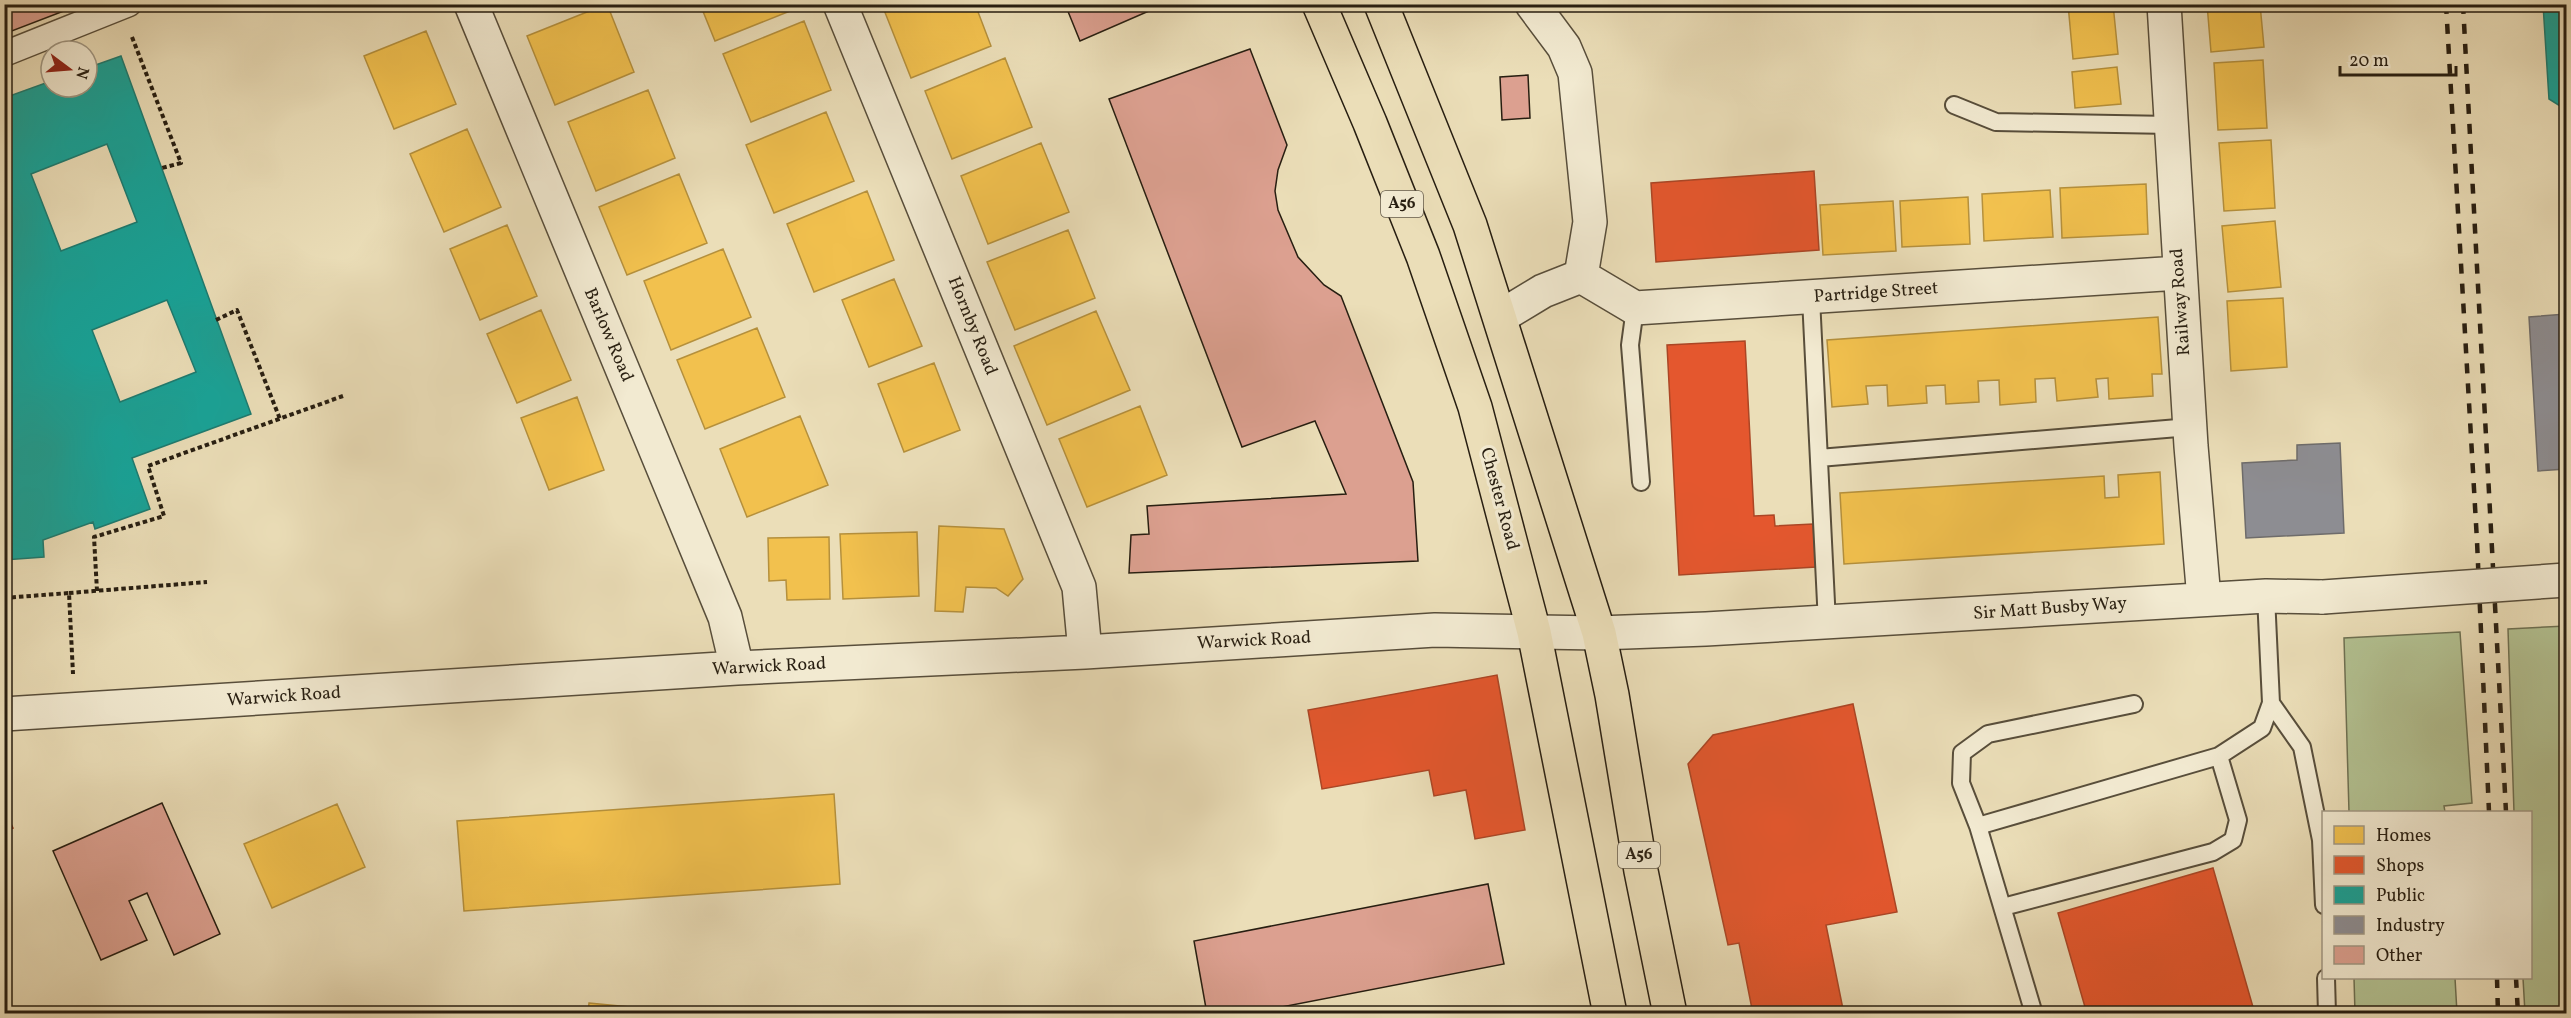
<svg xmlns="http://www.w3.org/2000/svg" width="2571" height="1018" viewBox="0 0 2571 1018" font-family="Vollkorn,serif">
<rect width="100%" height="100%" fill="#ebdeb8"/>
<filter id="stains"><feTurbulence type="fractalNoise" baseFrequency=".00333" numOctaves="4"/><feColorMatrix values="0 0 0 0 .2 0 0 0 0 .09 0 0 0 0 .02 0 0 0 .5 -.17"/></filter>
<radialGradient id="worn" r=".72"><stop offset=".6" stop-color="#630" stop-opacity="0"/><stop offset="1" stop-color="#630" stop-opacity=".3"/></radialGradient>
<path fill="#b3c292" stroke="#6d7052" stroke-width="1.5" d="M 2566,626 L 2566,1013 L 2525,1013 L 2523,978 L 2530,978 L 2530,812 L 2514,812 L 2508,629 Z
M 2460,632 L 2472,803 L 2444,806 L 2445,812 L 2349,812 L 2344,638 Z
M 2354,978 L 2455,978 L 2457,1013 L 2355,1013 Z"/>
<path fill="#f2c14e" stroke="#b5903c" stroke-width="1.5" d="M 607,4 L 634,72 L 555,105 L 527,36 Z
M 700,4 L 793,4 L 795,9 L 715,41 Z
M 897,4 L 975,4 L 991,46 L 911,78 L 884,10 Z
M 2068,4 L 2113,4 L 2118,54 L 2073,59 Z
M 2207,4 L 2260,4 L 2264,47 L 2211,52 Z
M 804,21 L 831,90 L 751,122 L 723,54 Z
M 426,31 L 456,104 L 394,129 L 364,56 Z
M 1005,58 L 1032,127 L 952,159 L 925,91 Z
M 2263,60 L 2267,128 L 2218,130 L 2214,63 Z
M 2117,67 L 2121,104 L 2075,108 L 2072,72 Z
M 648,90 L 675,158 L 596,191 L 568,122 Z
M 826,112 L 854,181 L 774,213 L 746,145 Z
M 467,129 L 501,207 L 444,232 L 410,154 Z
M 2271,140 L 2275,208 L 2224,211 L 2219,143 Z
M 1041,143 L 1069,212 L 988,244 L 961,176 Z
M 679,174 L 707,243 L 627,275 L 599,207 Z
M 2146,184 L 2148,234 L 2062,238 L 2060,188 Z
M 2050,190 L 2053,237 L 1984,241 L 1982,194 Z
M 867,191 L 894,260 L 814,292 L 787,224 Z
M 1968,197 L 1970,244 L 1902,247 L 1900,201 Z
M 1893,201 L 1896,251 L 1823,255 L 1820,205 Z
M 2275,221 L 2281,287 L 2228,292 L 2222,226 Z
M 507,225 L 537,296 L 480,320 L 450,249 Z
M 1068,230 L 1095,298 L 1015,330 L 987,262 Z
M 723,249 L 751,317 L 671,350 L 644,281 Z
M 894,279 L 922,346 L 869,367 L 842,300 Z
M 2283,298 L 2287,367 L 2231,371 L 2227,301 Z
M 541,310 L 571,380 L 517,403 L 487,334 Z
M 1096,311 L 1130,390 L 1047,425 L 1014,346 Z
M 2158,317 L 2162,374 L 2152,374 L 2153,396 L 2109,399 L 2108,378 L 2096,379 L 2098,397 L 2057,401 L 2055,378 L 2035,379 L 2036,402 L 2000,405 L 1999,380 L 1978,381 L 1979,402 L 1946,404 L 1945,385 L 1926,386 L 1927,403 L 1888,406 L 1887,385 L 1866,386 L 1868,404 L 1832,407 L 1827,340 Z
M 757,328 L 785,397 L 705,429 L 677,360 Z
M 934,363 L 960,430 L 904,452 L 878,384 Z
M 577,397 L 604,470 L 549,490 L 521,418 Z
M 1140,406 L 1167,475 L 1087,507 L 1059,439 Z
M 800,416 L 828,485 L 747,517 L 720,449 Z
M 2160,472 L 2164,544 L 1844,564 L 1840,493 L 2104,476 L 2105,498 L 2119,497 L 2118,475 Z
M 939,526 L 1004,529 L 1023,579 L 1008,596 L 996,588 L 966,587 L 963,612 L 935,611 Z
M 917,532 L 919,596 L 843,599 L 840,534 Z
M 829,537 L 830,599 L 787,600 L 786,580 L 769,581 L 768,538 Z
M 834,794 L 840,884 L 464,911 L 457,821 Z
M 337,804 L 365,867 L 272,908 L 244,844 Z
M 589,1003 L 671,1011 L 671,1014 L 588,1014 Z"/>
<path fill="#e4572e" stroke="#ab4625" stroke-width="1.5" d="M 1814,171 L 1819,250 L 1656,262 L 1651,183 Z
M 1745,341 L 1754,516 L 1774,515 L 1775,526 L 1813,524 L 1816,567 L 1679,575 L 1667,345 Z
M 1497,675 L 1525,830 L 1475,839 L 1466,790 L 1434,796 L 1429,770 L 1322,789 L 1308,710 Z
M 1853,704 L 1897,912 L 1826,925 L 1844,1014 L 1753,1014 L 1739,943 L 1728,945 L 1688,764 L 1713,735 Z
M 4,808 L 13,828 L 4,832 Z
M 2213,868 L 2255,1014 L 2087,1014 L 2058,913 Z"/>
<path fill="#17a398" stroke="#1c7b70" stroke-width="1.5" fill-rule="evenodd" d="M 2543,4 L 2566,4 L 2566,105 L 2560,106 L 2549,99 Z
M 121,56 L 251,414 L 132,458 L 150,509 L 95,529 L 93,522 L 43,540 L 44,557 L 4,560 L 4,98 L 51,81 L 51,87 L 87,87 L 87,68 ZM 107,144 L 137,222 L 61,251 L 31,174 ZM 167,300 L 196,372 L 120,402 L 92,330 Z"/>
<path fill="#8d8d92" stroke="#6e6c6b" stroke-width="1.5" d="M 2566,314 L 2566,469 L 2538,471 L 2529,317 Z
M 2340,443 L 2344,533 L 2246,538 L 2242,463 L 2297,460 L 2297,445 Z"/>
<path fill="#dca090" stroke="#271e11" stroke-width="1.5" d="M 4,4 L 82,4 L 4,34 Z
M 1065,4 L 1165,4 L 1080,41 Z
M 1250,49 L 1287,145 L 1278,170 L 1275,191 L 1278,210 L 1298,257 L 1324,285 L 1341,296 L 1413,482 L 1418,561 L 1129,573 L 1131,535 L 1149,534 L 1147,506 L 1346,494 L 1315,421 L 1242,447 L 1109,99 Z
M 1528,75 L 1530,118 L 1502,120 L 1500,77 Z
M 162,803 L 220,934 L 174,955 L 147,893 L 129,901 L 147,940 L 101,960 L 53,851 Z
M 1488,884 L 1504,964 L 1246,1014 L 1207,1014 L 1194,941 Z"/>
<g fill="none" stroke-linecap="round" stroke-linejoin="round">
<defs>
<path id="service" d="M 1954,105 L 1996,122 L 2171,125
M 1811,298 L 1827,623
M 1635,308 L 1630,345 L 1641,482
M 1819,458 L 2190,427
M 2271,703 L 2302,747 L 2321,840 L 2324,905
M 1978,826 L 1961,783 L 1962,753 L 1988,734 L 2134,704
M 2003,907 L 2213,852 L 2233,840 L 2238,820 L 2219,756
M 2326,978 L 2327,1014
M 2034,1014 L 1978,826 L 2219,756 L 2262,728 L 2271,703 L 2266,596"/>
<path id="pedestrian" d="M 4,54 L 129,4"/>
<path id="minor" d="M 471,4 L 725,617 L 737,668
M 840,4 L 1079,587 L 1085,652
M 1532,4 L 1564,47 L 1575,73 L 1590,222 L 1581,276
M 2164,4 L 2191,446 L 2204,599
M 1581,276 L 1635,308 L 2179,273
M 1500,317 L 1543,291 L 1581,276
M 4,714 L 737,668 L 1085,652 L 1435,630 L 1599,633 L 1706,629 L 2266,596 L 2323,597"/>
<path id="trunk" d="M 1319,4 L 1370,123 L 1423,256 L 1475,407 L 1534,632 L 1610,1014
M 1381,4 L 1470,225 L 1599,633 L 1612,695 L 1641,871 L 1670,1014"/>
</defs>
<use href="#service" stroke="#584e3b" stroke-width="20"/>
<use href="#pedestrian" stroke="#584e3b" stroke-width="27"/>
<use href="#minor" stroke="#584e3b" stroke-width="36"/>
<use href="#trunk" stroke="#271e11" stroke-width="36"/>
<path stroke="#271e11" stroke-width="4" stroke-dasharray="4.5 3" stroke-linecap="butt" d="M 132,37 L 181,163 L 162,168
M 216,320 L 237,310 L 280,419
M 97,591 L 94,537 L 164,516 L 148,466 L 343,396
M 69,593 L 207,582
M 4,598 L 69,593 L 73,674"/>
<use href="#service" stroke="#f2ead1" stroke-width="16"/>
<use href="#pedestrian" stroke="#f2ead1" stroke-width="24"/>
<use href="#minor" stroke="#f2ead1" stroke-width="33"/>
<use href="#trunk" stroke="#ebdeb8" stroke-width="33"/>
<path stroke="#271e11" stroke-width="4.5" stroke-dasharray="10 10" stroke-linecap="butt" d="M 2446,4 L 2477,541 L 2489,812
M 2463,4 L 2506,812
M 2497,978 L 2498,1014
M 2516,978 L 2518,1014"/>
<defs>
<path id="minor-bridge" d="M 2323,597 L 2566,580"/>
</defs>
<use href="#minor-bridge" stroke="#584e3b" stroke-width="36" stroke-linecap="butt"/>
<use href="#minor-bridge" stroke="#f2ead1" stroke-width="33"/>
</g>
<g text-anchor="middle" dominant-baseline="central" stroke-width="6" stroke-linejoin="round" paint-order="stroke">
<g fill="#f2ead1" stroke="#645b4b" stroke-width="1.5">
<rect x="1381" y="191" width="42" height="26" rx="4.5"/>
<rect x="1618" y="842" width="42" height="26" rx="4.5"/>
</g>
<g font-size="16" font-weight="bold" fill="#271e11">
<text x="1402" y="204">A56</text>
<text x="1639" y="855">A56</text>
</g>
<g font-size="18" fill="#271e11" stroke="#f2ead1">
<text transform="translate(1876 293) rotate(-4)">Partridge Street</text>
<text transform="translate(2181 302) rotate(-94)">Railway Road</text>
<text transform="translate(972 326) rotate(68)">Hornby Road</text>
<text transform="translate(608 335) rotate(67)">Barlow Road</text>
<text transform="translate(1499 499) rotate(75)">Chester Road</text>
<text transform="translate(2050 609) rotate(-4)">Sir Matt Busby Way</text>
<text transform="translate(1254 641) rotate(-3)">Warwick Road</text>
<text transform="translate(769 667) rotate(-3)">Warwick Road</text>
<text transform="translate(284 697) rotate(-4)">Warwick Road</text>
</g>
</g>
<rect width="2571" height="1018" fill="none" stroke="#ebdeb8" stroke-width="24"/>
<rect x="6" y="6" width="2559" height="1006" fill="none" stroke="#271e11" stroke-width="3"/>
<rect x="12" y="12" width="2547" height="994" fill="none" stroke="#271e11" stroke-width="1.5"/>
<rect x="2322" y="811" width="210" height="168" fill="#f2ead1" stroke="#a19884" stroke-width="1.5"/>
<rect x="2334" y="826" width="30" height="18" fill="#f2c14e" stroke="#a19884" stroke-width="1.5"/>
<text x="2376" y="841" font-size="18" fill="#271e11">Homes</text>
<rect x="2334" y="856" width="30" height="18" fill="#e4572e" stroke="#a19884" stroke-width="1.5"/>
<text x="2376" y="871" font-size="18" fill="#271e11">Shops</text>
<rect x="2334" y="886" width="30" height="18" fill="#17a398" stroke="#a19884" stroke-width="1.5"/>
<text x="2376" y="901" font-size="18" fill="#271e11">Public</text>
<rect x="2334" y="916" width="30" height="18" fill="#8d8d92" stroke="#a19884" stroke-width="1.5"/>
<text x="2376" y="931" font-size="18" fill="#271e11">Industry</text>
<rect x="2334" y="946" width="30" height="18" fill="#dca090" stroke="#a19884" stroke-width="1.5"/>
<text x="2376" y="961" font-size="18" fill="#271e11">Other</text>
<g transform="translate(69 69) rotate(106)"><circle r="28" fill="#f2ead1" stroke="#a19884" stroke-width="1.5"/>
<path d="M0-4.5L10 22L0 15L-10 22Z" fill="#8f2418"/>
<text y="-9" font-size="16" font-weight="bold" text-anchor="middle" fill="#271e11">N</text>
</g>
<path d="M2340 66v9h116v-9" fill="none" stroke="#271e11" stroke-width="3"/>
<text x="2349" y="66" font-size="18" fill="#271e11" stroke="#f2ead1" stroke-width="4.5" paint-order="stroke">20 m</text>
<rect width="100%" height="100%" filter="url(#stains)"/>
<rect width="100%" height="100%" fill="url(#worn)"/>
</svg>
